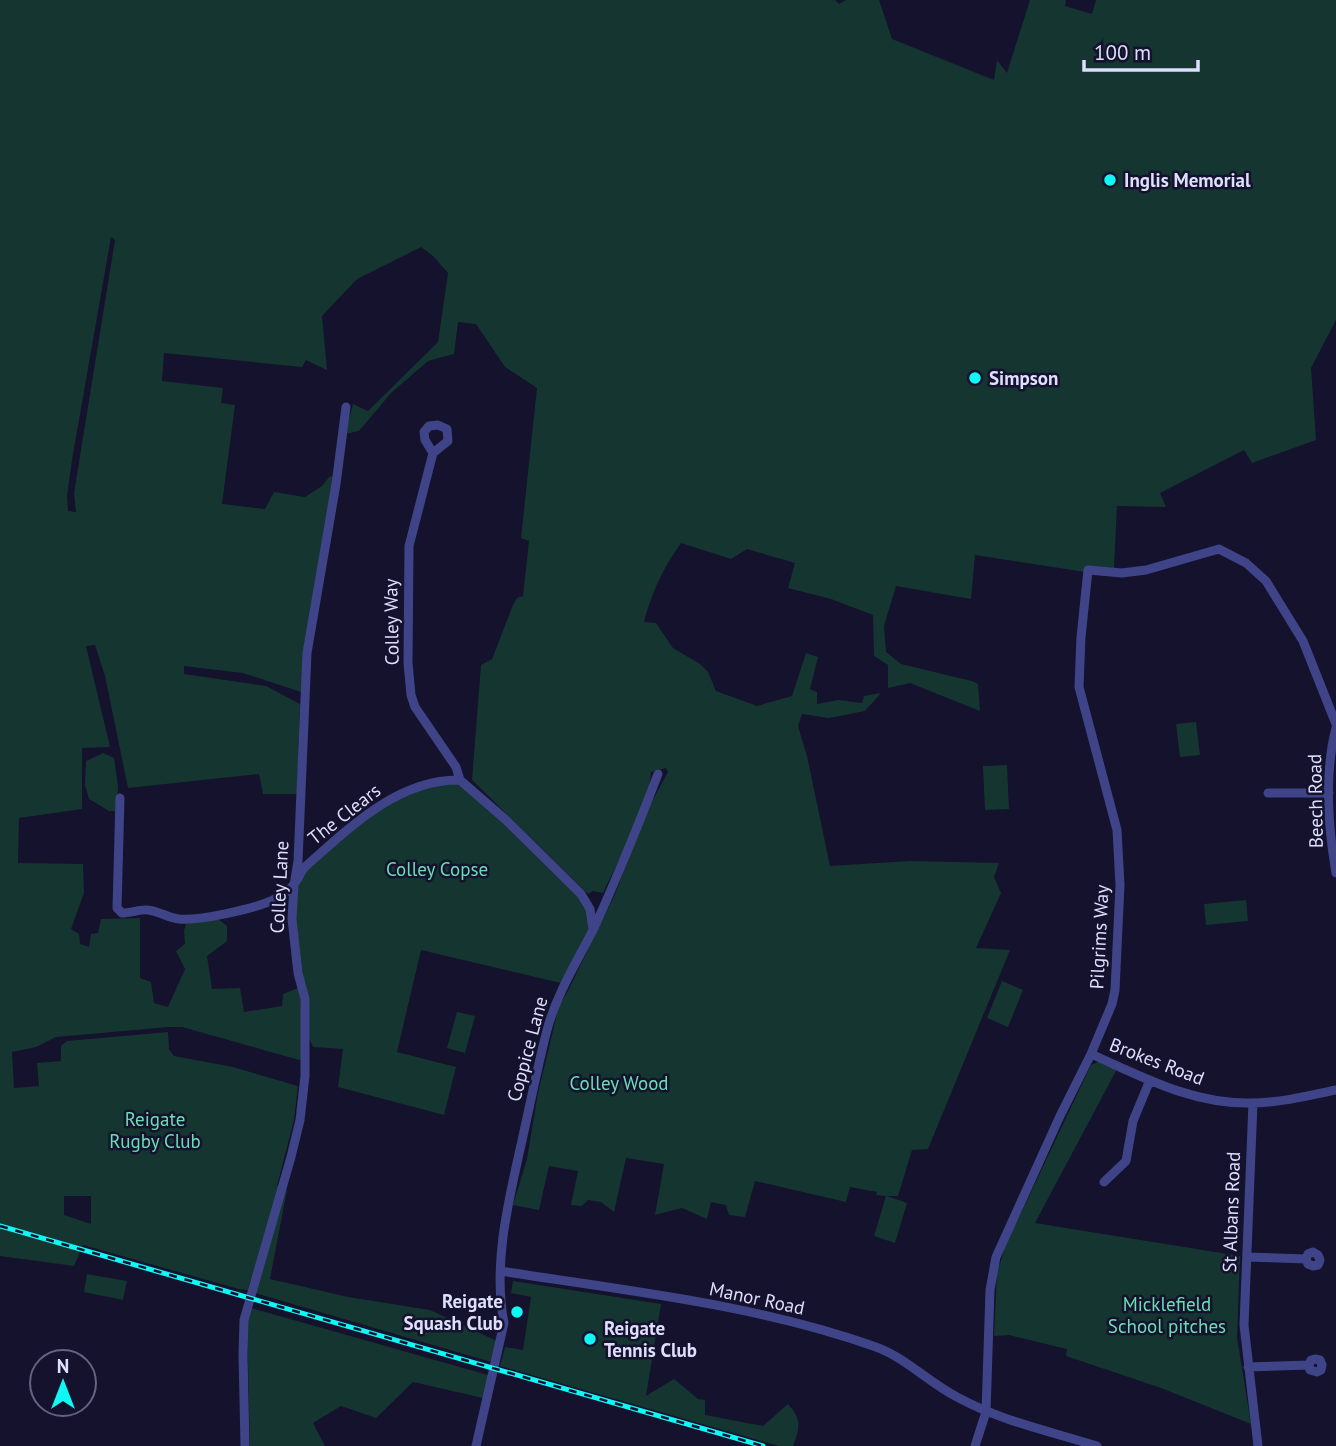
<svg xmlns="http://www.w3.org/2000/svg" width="1336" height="1446" viewBox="0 0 1336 1446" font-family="'PT Sans',sans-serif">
<rect width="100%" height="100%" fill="#14122c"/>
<path fill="#153531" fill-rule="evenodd" d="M 0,0 L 835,0 L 839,4 L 846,0 L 879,0 L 892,39 L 994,80 L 997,60 L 1007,73 L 1030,0 L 1066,0 L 1065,6 L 1092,14 L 1096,0 L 1336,0 L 1336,320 L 1311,368 L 1316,440 L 1252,463 L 1244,450 L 1160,493 L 1166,507 L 1117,506 L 1114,568 L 1104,575 L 975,555 L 971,599 L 896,586 L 884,626 L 886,652 L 901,664 L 972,681 L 978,684 L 980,711 L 910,683 L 888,688 L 888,665 L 874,656 L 873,615 L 831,599 L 788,588 L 795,563 L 747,549 L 731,559 L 681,543 C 662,571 653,589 644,622 L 656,623 L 673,648 L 700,664 L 708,672 L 716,691 L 757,706 L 792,696 L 806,653 L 818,657 L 810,689 L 817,692 L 817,704 L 838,700 L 862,703 L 864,696 L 881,693 L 865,711 L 829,718 L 802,714 L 798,726 L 807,756 L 830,866 L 910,861 L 999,863 L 994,877 L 1001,893 L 976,948 L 1010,950 L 928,1149 L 912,1150 L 898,1196 L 887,1196 L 907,1203 L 895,1243 L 874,1236 L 886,1196 L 876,1195 L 877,1192 L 850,1187 L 846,1202 L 755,1181 L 745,1217 L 729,1215 L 726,1205 L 711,1202 L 707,1219 L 682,1208 L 655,1215 L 664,1164 L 626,1158 L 614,1212 L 601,1202 L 588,1200 L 582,1206 L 571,1205 L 578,1171 L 549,1166 L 539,1210 L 513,1205 L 527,1159 L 538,1093 L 559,1006 L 568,991 L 615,894 L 649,807 L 668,772 L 666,768 L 651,772 C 650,802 617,864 603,893 L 593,891 L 588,894 L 472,780 L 481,665 L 492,659 L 513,605 L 517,598 L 523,596 L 529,541 L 521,538 L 537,388 L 505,367 L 476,324 L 458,322 L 454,354 L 428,361 L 391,393 L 359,431 L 345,434 L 353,404 L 368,411 L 438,342 L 448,273 L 433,256 L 421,247 L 357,279 L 322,316 L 327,370 L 306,360 L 302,367 L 164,353 L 162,381 L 223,388 L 221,403 L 235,405 L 222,504 L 265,509 L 274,492 L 305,497 L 322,486 L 330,476 L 334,477 L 307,633 L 301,692 L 243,673 L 184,666 L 184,674 L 266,686 L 300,704 L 297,794 L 263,794 L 259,774 L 128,788 L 105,676 L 95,645 L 86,646 L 110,747 L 82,748 L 82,809 L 19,818 L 18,863 L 83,864 L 84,893 L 71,929 L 79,934 L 80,944 L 89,947 L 91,934 L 98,933 L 101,919 L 140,918 L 140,978 L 151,982 L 154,1003 L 168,1007 L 185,969 L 176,951 L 185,944 L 184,931 L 187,921 L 218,919 L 227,926 L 227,941 L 207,956 L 212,989 L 240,988 L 244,1012 L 282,1006 L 283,994 L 298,988 L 302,1007 L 303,1059 L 299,1060 L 182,1027 L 169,1027 L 56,1037 L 36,1047 L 12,1052 L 14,1088 L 39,1086 L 37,1063 L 61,1061 L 61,1046 L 67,1041 L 168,1032 L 169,1049 L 174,1056 L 233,1067 L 298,1086 L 294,1120 L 277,1186 L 287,1190 L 270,1279 L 348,1297 L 430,1310 L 497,1341 L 491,1362 L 255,1293 L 257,1283 L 250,1281 L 248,1290 L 239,1289 L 83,1245 L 74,1266 L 0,1256 ZM 111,237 L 115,240 L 74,493 L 76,512 L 68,511 L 67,496 L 72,460 ZM 64,1196 L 91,1196 L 91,1224 L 64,1215 Z
M 1196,722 L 1200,755 L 1180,757 L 1176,724 Z
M 103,753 L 114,758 L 118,786 L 117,811 L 109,811 L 89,799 L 85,785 L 86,761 Z
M 1007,765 L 1009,809 L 985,810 L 983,766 Z
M 460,780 L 581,894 L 593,929 L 565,984 L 421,950 L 397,1052 L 456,1067 L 444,1115 L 338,1087 L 343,1049 L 313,1047 L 306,1031 L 298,973 L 294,885 L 302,869 L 394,797 Z
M 1246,900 L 1248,921 L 1206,925 L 1204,904 Z
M 1002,981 L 1023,990 L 1008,1027 L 987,1018 Z
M 457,1012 L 475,1016 L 465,1053 L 447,1048 Z
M 1100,1061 L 1117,1069 L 1035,1223 L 1240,1256 L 1237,1337 L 1251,1424 L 1161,1388 L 1066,1356 L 1067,1349 L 1009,1335 L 994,1336 L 997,1273 L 1005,1247 L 1091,1065 Z
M 87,1274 L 127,1281 L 123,1300 L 84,1292 Z
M 513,1281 L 661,1304 L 646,1396 L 674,1379 L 698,1399 L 705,1400 L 705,1415 L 763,1426 L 788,1404 C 802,1419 800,1428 793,1446 L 779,1446 L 500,1366 L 505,1347 L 523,1350 L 531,1297 L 511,1293 Z
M 251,1308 L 488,1375 L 483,1398 L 413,1382 L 376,1418 L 341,1406 L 313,1423 L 325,1446 L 250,1446 L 247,1320 Z"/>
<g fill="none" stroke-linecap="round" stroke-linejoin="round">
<path stroke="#3f4489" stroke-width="9" d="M 433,453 L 425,440 L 424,432 L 429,426 L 438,425 L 447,429 L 448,441 L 433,453 L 409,546 L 408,663 L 411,695 L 415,707 L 456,767 L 460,780
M 1336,728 C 1324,774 1328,827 1336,873
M 1268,793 L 1329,793
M 120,798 L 117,908 L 122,913 C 131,913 141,909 148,910 C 158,911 169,918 179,919 C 199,921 254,909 273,900 C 280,897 290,890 294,884 C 299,879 300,871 306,866 C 349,828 398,779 460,780 L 506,820 L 581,894 L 590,909 L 593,929
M 1091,1054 C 1143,1077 1192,1104 1250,1103 C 1278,1103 1308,1096 1336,1090
M 1253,1103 L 1244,1325 L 1258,1446
M 1104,1182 L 1126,1161 L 1133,1121 L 1150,1080
M 1247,1257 L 1306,1259 L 1308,1254 L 1313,1252 L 1318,1255 L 1320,1260 L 1318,1265 L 1313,1266 L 1308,1264 L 1306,1259
M 501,1271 C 626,1291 756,1304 876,1347 C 906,1358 928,1382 957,1397 C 1001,1421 1049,1431 1097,1446
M 1248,1367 L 1309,1365 L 1311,1360 L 1315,1359 L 1320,1360 L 1322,1365 L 1321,1370 L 1317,1372 L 1310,1370 L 1309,1365
M 245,1446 L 243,1355 L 244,1320 L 291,1157 L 300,1120 L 305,1076 L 305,999 L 298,973 L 292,919 L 294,885 L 298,861 L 307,653 L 336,484 L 346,407
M 476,1446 L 504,1323 C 492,1262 510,1195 523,1136 C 531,1100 538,1065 547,1030 C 557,993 577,962 594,928 C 617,878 638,826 658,774
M 975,1446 L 986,1412 L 990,1290 L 996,1257 L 1060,1116 L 1091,1054 L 1112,1004 L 1115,990 L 1120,885 L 1117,830 L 1079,687 L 1081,637 L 1088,570 L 1122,573 L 1146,570 L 1219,549 L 1246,563 L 1266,581 L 1303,641 L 1336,724"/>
<defs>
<path id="rail" d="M 0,1226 L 763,1446"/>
</defs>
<use href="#rail" stroke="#10f8f5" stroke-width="5"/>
<use href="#rail" stroke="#14122c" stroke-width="2.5" stroke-dasharray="8" stroke-linecap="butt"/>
</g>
<g fill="#10f8f5" stroke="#14122c" stroke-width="2.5">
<circle cx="1110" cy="180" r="7"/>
<circle cx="975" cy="378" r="7"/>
<circle cx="517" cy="1312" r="7"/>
<circle cx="590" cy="1339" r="7"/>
</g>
<g text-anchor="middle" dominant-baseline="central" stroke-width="5" stroke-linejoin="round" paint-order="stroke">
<g font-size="19" font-weight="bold" fill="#dedefe" stroke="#14122c" text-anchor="start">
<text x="1124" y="180">Inglis Memorial</text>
<text x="989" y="378">Simpson</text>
<text x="503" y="1301" text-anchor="end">Reigate<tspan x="503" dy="22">Squash Club</tspan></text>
<text x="604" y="1328">Reigate<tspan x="604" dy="22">Tennis Club</tspan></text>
</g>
<g font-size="19" fill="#dedefe" stroke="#14122c">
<text transform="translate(391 622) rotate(-91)">Colley Way</text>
<text transform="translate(1315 801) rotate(-91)">Beech Road</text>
<text transform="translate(344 814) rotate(-38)">The Clears</text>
<text transform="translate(279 887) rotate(-87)">Colley Lane</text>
<text transform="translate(1099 937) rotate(-87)">Pilgrims Way</text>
<text transform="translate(527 1049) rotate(-75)">Coppice Lane</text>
<text transform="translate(1157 1061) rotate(21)">Brokes Road</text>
<text transform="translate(1231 1212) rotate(-88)">St Albans Road</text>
<text transform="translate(757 1298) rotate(12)">Manor Road</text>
</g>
<g font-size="19" fill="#6adeb4" stroke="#14122c">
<text x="437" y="869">Colley Copse</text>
<text x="619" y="1083">Colley Wood</text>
<text x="155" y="1119">Reigate<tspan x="155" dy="22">Rugby Club</tspan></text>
<text x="1167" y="1304">Micklefield<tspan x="1167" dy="22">School pitches</tspan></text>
</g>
</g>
<g transform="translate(63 1383)"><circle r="33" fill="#14122c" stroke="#656480" stroke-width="2"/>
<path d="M0-5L12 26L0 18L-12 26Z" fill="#10f8f5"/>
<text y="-10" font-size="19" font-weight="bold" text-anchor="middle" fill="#dedefe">N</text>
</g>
<path d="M1084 60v10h114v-10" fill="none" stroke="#dedefe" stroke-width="3.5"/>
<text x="1094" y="60" font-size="21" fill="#dedefe" stroke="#14122c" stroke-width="5" paint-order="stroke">100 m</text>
</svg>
